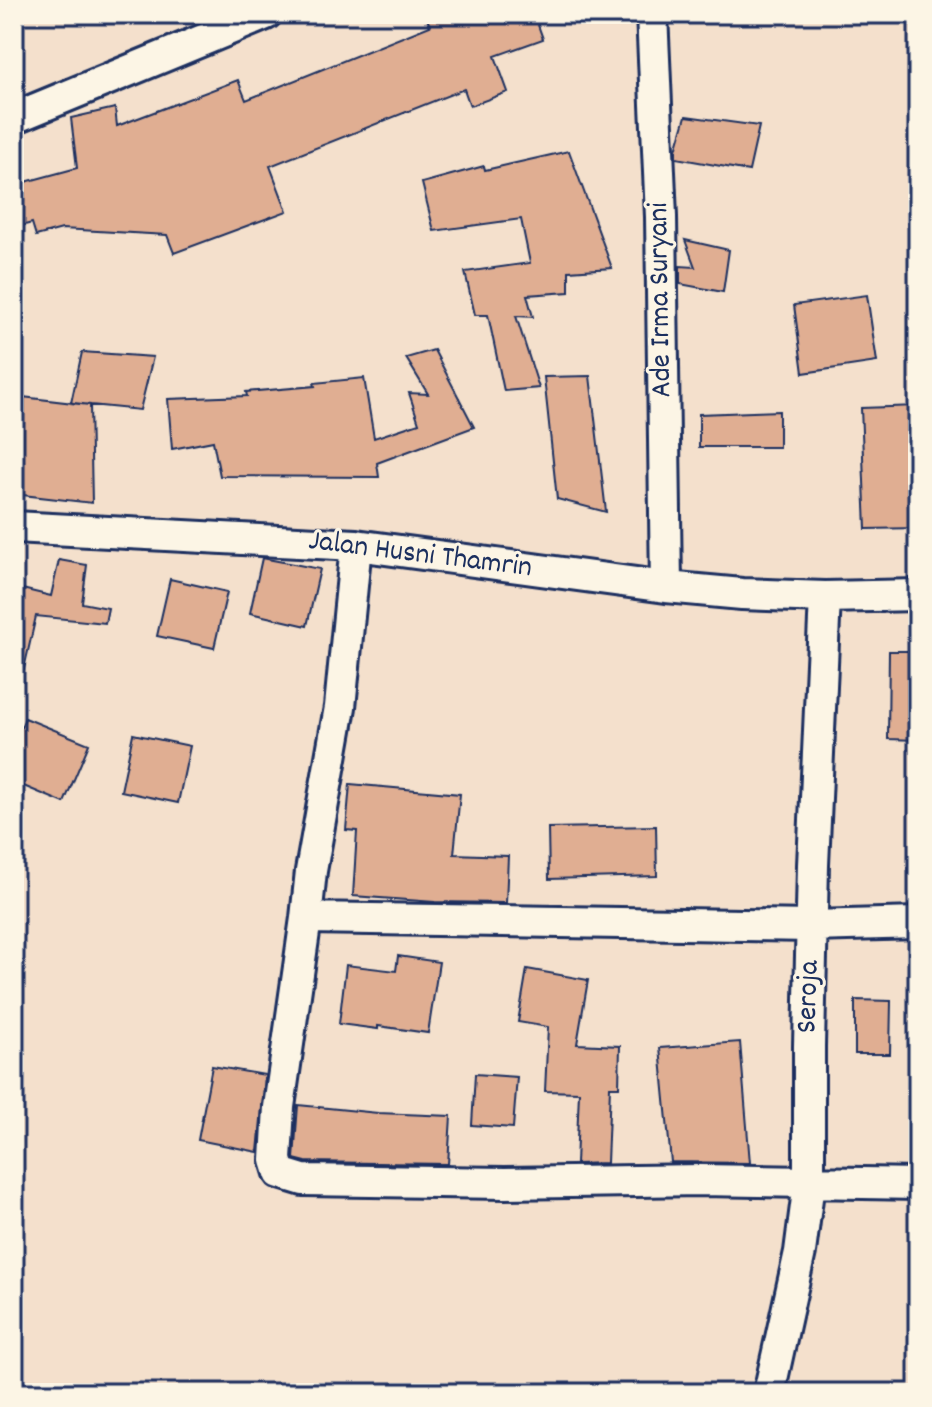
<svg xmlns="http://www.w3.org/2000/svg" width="932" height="1407" viewBox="0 0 932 1407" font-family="Dekko,sans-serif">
<rect width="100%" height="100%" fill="#f4e0cc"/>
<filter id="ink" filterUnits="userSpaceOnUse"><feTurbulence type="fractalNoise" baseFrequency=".0125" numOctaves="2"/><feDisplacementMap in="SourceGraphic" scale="16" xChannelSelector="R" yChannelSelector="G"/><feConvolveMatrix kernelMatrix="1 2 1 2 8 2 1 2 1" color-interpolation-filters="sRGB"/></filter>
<g filter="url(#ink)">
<path fill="#e0ae92" stroke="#1b2f5e" stroke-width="2" d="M 425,14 L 534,14 L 543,39 L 495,56 L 508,92 L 470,106 L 464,89 L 270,166 L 287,211 L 174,253 L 167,235 L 62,229 L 36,236 L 32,223 L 14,228 L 14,185 L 77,168 L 71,118 L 115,108 L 117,126 L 238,80 L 246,100 L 430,26 Z
M 686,116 L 759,126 L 749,171 L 676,158 L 676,150 Z
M 569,151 L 612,268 L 569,271 L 569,292 L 527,295 L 533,317 L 516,316 L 539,388 L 504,391 L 488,315 L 475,315 L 465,272 L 530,263 L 521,219 L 434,231 L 422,183 L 484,166 L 485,170 Z
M 685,240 L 729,250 L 723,292 L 680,284 L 680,266 L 695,267 Z
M 867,295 L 877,362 L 803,373 L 794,305 Z
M 434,350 L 474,427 L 377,463 L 379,477 L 220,476 L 213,441 L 172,449 L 168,399 L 247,396 L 246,392 L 315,386 L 314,383 L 364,378 L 374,438 L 419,423 L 409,393 L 428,394 L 406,358 Z
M 82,352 L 153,357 L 140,410 L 71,403 Z
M 590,376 L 606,512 L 557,499 L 544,377 Z
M 14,396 L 90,405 L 92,503 L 14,494 Z
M 918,406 L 918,528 L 866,529 L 861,408 Z
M 779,411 L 779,447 L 699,447 L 699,414 Z
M 262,558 L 320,569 L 307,626 L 250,613 Z
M 59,560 L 87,565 L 82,603 L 108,608 L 105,623 L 36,616 L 24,669 L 14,668 L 14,587 L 51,596 Z
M 170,579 L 227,592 L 214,648 L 157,636 Z
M 889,651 L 918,651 L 918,740 L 888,739 Z
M 25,718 L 89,744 L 64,803 L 14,782 L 14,744 Z
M 133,734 L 190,746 L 178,803 L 121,791 Z
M 350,784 L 460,794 L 454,854 L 508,856 L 506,903 L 435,902 L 353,896 L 357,831 L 346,830 Z
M 656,826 L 657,876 L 549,879 L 548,828 Z
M 398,956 L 439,962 L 428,1033 L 378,1026 L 378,1029 L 339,1024 L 346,965 L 396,971 Z
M 527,969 L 588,980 L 577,1044 L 620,1046 L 619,1087 L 610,1087 L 607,1163 L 576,1164 L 579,1092 L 545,1091 L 548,1027 L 518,1022 Z
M 855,1000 L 891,1001 L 890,1054 L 855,1054 Z
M 740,1042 L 750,1163 L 671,1162 L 660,1048 Z
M 212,1066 L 265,1075 L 258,1152 L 198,1140 Z
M 475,1074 L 517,1077 L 513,1128 L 472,1125 Z
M 298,1105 L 378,1113 L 451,1116 L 448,1164 L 306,1162 L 294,1159 Z"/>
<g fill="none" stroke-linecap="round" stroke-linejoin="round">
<defs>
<path id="minor" d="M 652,14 L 661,217 L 666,587
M 14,118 L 266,14
M 14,527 L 356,545 L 666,587 L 742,594 L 825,597 L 918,595
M 356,545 L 340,707 L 311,871 L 306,918 L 279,1107 L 276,1160 L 280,1173 L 303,1180 L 505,1183 L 701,1180 L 918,1184
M 306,918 L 812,926 L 918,923
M 769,1393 L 800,1252 L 809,1183 L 809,1046 L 813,865 L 825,597"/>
</defs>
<use href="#minor" stroke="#1b2f5e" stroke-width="36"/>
<use href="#minor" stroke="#fcf5e5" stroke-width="30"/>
</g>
</g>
<g text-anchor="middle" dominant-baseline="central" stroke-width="6" stroke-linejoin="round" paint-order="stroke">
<g font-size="30" fill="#1b2f5e" stroke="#fcf5e5">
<text transform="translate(662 300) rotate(-91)">Ade Irma Suryani</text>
<text transform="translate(420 556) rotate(7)">Jalan Husni Thamrin</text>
<text transform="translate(810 997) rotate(-88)">Seroja</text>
</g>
</g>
<rect width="932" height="1407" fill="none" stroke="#fcf5e5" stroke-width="48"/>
<rect x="24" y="24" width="884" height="1359" fill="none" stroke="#1b2f5e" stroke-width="3" filter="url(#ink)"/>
</svg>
